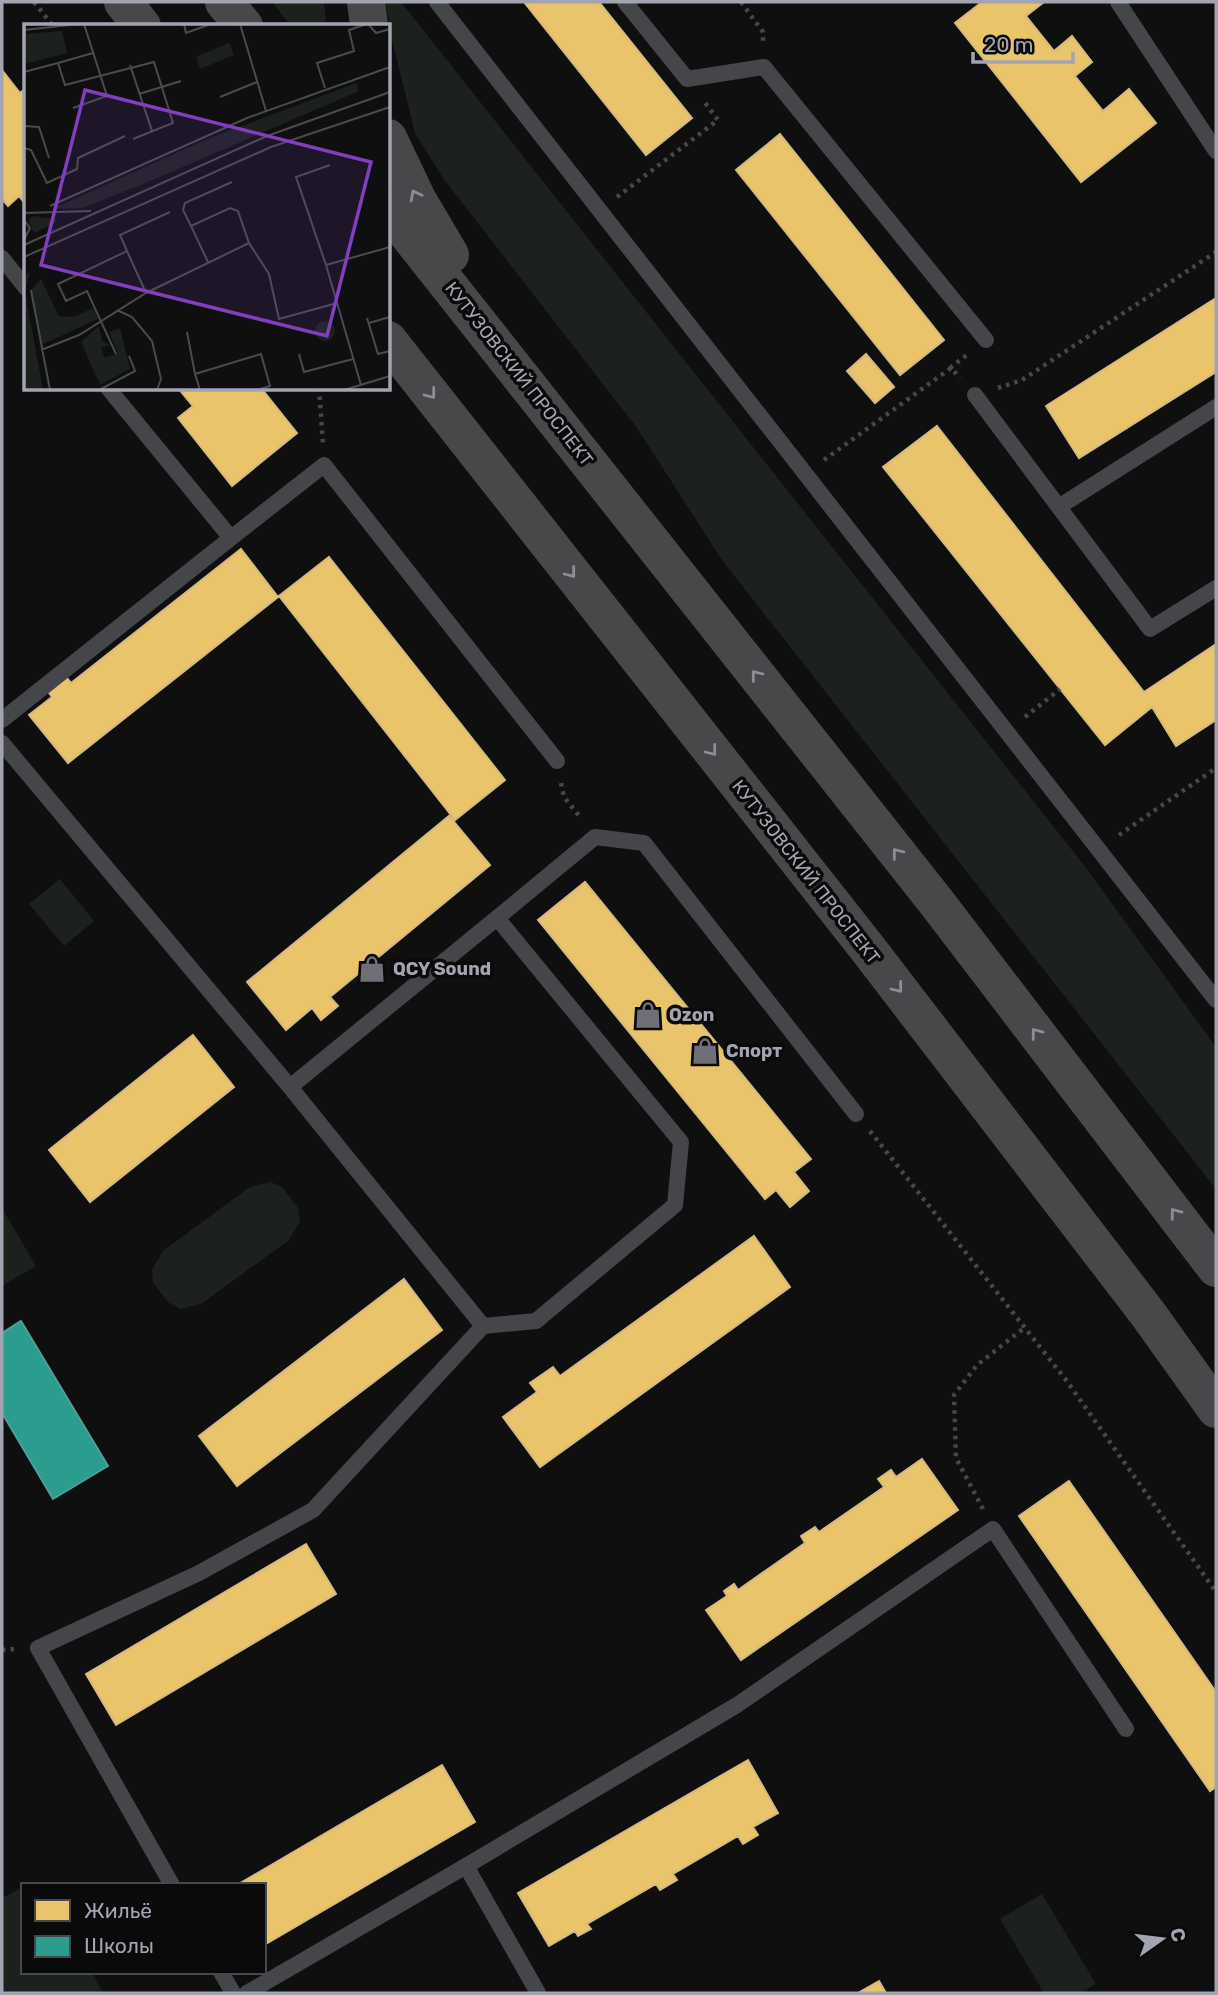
<svg xmlns="http://www.w3.org/2000/svg" width="1218" height="1995" viewBox="0 0 1218 1995" font-family="Rubik,sans-serif">
<rect width="100%" height="100%" fill="#0f0f10"/>
<path fill="#1c211d" d="M 272,2 L 324,2 L 326,21 L 324,26 L 291,26 Z
M 386,2 L 401,2 L 1087,869 L 1216,1047 L 1216,1189 L 722,560 L 637,428 L 443,178 L 415,133 L 390,32 Z
M 60,879 L 94,921 L 64,946 L 29,904 Z
M 271,1182 L 283,1188 L 298,1208 L 300,1221 L 289,1240 L 201,1304 L 180,1309 L 169,1303 L 153,1283 L 152,1270 L 163,1251 L 250,1187 Z
M 2,1208 L 36,1266 L 2,1286 Z
M 23,1887 L 23,1972 L 92,1972 L 103,1993 L 2,1993 L 2,1898 Z
M 1042,1894 L 1096,1984 L 1080,1993 L 1044,1993 L 1000,1919 Z"/>
<path fill="#e9c46a" stroke="#d4ba7f" stroke-width="2" d="M 524,2 L 599,2 L 692,118 L 646,155 Z
M 982,2 L 1044,2 L 1026,16 L 1054,51 L 1072,36 L 1092,62 L 1075,76 L 1103,111 L 1129,89 L 1156,123 L 1081,182 L 955,23 Z
M 2,70 L 20,93 L 26,88 L 26,205 L 19,196 L 8,206 L 2,199 Z
M 780,134 L 944,340 L 900,375 L 736,170 Z
M 1216,298 L 1216,372 L 1079,458 L 1046,406 Z
M 866,354 L 894,387 L 875,403 L 847,371 Z
M 178,388 L 261,388 L 297,433 L 232,486 L 178,418 L 193,406 Z
M 937,426 L 1144,692 L 1216,644 L 1216,720 L 1176,746 L 1152,707 L 1105,745 L 883,467 Z
M 241,549 L 278,597 L 68,763 L 29,715 L 52,697 L 46,689 L 64,674 L 71,683 Z
M 329,557 L 505,780 L 455,820 L 279,596 Z
M 449,816 L 490,865 L 330,997 L 338,1006 L 321,1020 L 312,1008 L 286,1030 L 247,982 Z
M 585,882 L 811,1159 L 794,1172 L 809,1191 L 790,1207 L 776,1190 L 765,1199 L 538,920 Z
M 193,1035 L 234,1087 L 90,1202 L 49,1150 Z
M 754,1236 L 790,1287 L 540,1467 L 503,1417 L 537,1392 L 530,1383 L 553,1367 L 560,1376 Z
M 404,1279 L 442,1330 L 237,1486 L 199,1436 Z
M 922,1459 L 958,1510 L 741,1660 L 706,1610 L 727,1596 L 724,1591 L 734,1584 L 738,1590 L 805,1543 L 801,1536 L 815,1527 L 819,1532 L 884,1487 L 878,1479 L 891,1470 L 896,1477 Z
M 1069,1481 L 1216,1692 L 1216,1787 L 1210,1791 L 1019,1516 Z
M 306,1544 L 336,1594 L 116,1725 L 86,1674 Z
M 748,1760 L 778,1813 L 753,1827 L 758,1835 L 743,1844 L 738,1836 L 673,1874 L 677,1880 L 660,1890 L 656,1884 L 587,1924 L 591,1929 L 578,1936 L 575,1931 L 549,1946 L 518,1893 Z
M 442,1765 L 475,1822 L 264,1945 L 264,1885 L 237,1885 Z
M 879,1981 L 886,1993 L 858,1993 Z"/>
<path fill="#2a9d8f" stroke="#4e9f99" stroke-width="2" d="M 21,1321 L 108,1466 L 53,1499 L 2,1413 L 2,1333 Z"/>
<g fill="none" stroke-linecap="round" stroke-linejoin="round">
<path stroke="#47474b" stroke-width="4.5" stroke-dasharray="3.5 5" stroke-linecap="butt" d="M 34,2 L 53,26
M 741,2 L 763,32 L 763,45
M 617,197 L 718,120 L 703,100
M 950,368 L 968,354
M 319,388 L 323,444
M 998,388 L 1022,380 L 1216,252
M 824,460 L 951,368 L 960,378
M 1025,717 L 1060,689
M 561,783 L 564,797 L 580,817
M 1119,835 L 1216,768
M 870,1131 L 1066,1380 L 1216,1592
M 983,1509 L 956,1458 L 954,1395 L 977,1365 L 1024,1328
M 2,1650 L 15,1649"/>
<path stroke="#454649" stroke-width="16" d="M 437,2 L 1216,1000
M 625,2 L 687,79 L 764,67 L 986,340
M 1118,2 L 1216,151
M 2,258 L 26,288
M 975,395 L 1150,629 L 1216,588
M 1060,506 L 1216,407
M 231,538 L 324,465 L 557,761
M 2,720 L 231,538 L 108,388
M 2,743 L 290,1087 L 483,1326
M 497,918 L 595,837 L 644,843 L 856,1114
M 466,1866 L 737,1705 L 993,1529 L 1126,1729
M 172,1885 L 38,1648 L 199,1573 L 313,1510 L 483,1326 L 536,1321 L 675,1205 L 681,1142 L 497,918 L 290,1087
M 221,1972 L 233,1993
M 247,1993 L 466,1866 L 538,1993"/>
<path stroke="#48484b" stroke-width="38" d="M 123,2 L 142,26
M 224,2 L 244,26
M 366,2 L 369,26
M 388,138 L 417,199 L 450,255
M 388,209 L 937,903 L 1216,1268
M 388,340 L 868,949 L 1148,1314 L 1216,1409"/>
</g>
<defs><path id="oneway-chevron" d="M-2-3.5L2.5 0L-2 3.5" fill="none" stroke-width="1.6" stroke-linecap="round" stroke-linejoin="round" transform="scale(1.75)"/></defs>
<g stroke="#8c8d96">
<use href="#oneway-chevron" transform="translate(415 195) rotate(-117)"/>
<use href="#oneway-chevron" transform="translate(431 394) rotate(52)"/>
<use href="#oneway-chevron" transform="translate(571 573) rotate(52)"/>
<use href="#oneway-chevron" transform="translate(756 675) rotate(-128)"/>
<use href="#oneway-chevron" transform="translate(712 751) rotate(52)"/>
<use href="#oneway-chevron" transform="translate(897 853) rotate(-128)"/>
<use href="#oneway-chevron" transform="translate(898 988) rotate(52)"/>
<use href="#oneway-chevron" transform="translate(1036 1033) rotate(-127)"/>
<use href="#oneway-chevron" transform="translate(1175 1213) rotate(-127)"/>
</g>
<defs>
<symbol id="shop-bare" viewBox="-9 -9 18 18"><path d="M-5-2.5h2.3a2.7 3.5 0 0 1 5.4 0H5L5.5 6h-11ZM-1.5-2.5h3a1.5 2.3 0 0 0-3 0Z" fill="#6f7077" stroke="#0a0a0b" stroke-width="2.5" paint-order="stroke"/></symbol>
</defs>
<g fill-rule="evenodd">
<use href="#shop-bare" x="353" y="950" width="38" height="38"/>
<use href="#shop-bare" x="629" y="996" width="38" height="38"/>
<use href="#shop-bare" x="686" y="1032" width="38" height="38"/>
</g>
<g text-anchor="middle" dominant-baseline="central" stroke-width="7" stroke-linejoin="round" paint-order="stroke">
<g font-size="18" fill="#a2a4af" stroke="#0a0a0b">
<text transform="translate(519 374) rotate(52)">КУТУЗОВСКИЙ ПРОСПЕКТ</text>
<text transform="translate(806 872) rotate(52)">КУТУЗОВСКИЙ ПРОСПЕКТ</text>
</g>
<g font-size="18" font-weight="bold" fill="#a2a4af" stroke="#0a0a0b" text-anchor="start">
<text x="393" y="969">QCY Sound</text>
<text x="669" y="1015">Ozon</text>
<text x="726" y="1051">Спорт</text>
</g>
</g>
<g transform="translate(24 24)">
<rect width="366" height="366" fill="#0f0f10"/>
<path d="M 38,7 L 43,29 L 1,40 L 1,10 ZM 205,19 L 210,31 L 176,45 L 172,33 ZM 332,59 L 335,67 L 124,158 L 59,184 L 28,185 L 181,116 ZM 8,192 L 32,195 L 33,198 L 10,209 L 4,196 ZM 6,248 L 1,268 L 19,366 L 0,366 L 0,251 ZM 17,255 L 35,292 L 50,293 L 69,284 L 74,295 L 17,321 L 7,266 ZM291 307a10 10 0 1 1 20 0a10 10 0 1 1-20 0ZM 75,302 L 78,317 L 86,321 L 77,324 L 81,334 L 94,329 L 85,308 L 96,304 L 106,345 L 76,361 L 57,318 Z" fill="#1c211d"/>
<path fill="none" stroke="#4a4b50" stroke-width="2" d="M 160,0 L 162,9 L 187,0M 216,0 L 242,87M 344,0 L 352,9 L 366,5M 0,6 L 55,0M 34,39 L 69,29M 106,41 L 128,107M 0,48 L 34,39 L 41,61 L 130,38 L 149,99 L 109,115M 301,64 L 293,39 L 330,27 L 325,6 L 343,0M 115,70 L 157,57M 196,73 L 233,58M 49,84 L 83,72 L 60,0M 0,102 L 15,103 L 25,134M 0,124 L 7,126 L 23,159 L 53,145 L 54,134 L 101,112M 26,182 L 223,94 L 366,43M 0,189 L 67,187M 0,196 L 6,204 L 0,216M 167,202 L 159,186 L 161,179 L 208,158M 0,221 L 243,112 L 366,68M 103,227 L 96,211 L 146,188M 0,233 L 247,123 L 366,83M 184,238 L 167,202 L 206,184 L 214,187 L 225,219 L 245,250 L 255,295 L 313,279M 302,241 L 272,153 L 306,141M 7,266 L 26,366M 93,286 L 108,293 L 128,317 L 137,355 L 133,366M 343,294 L 354,330 L 366,327M 345,299 L 366,293M 163,308 L 171,350M 17,326 L 55,311 L 122,269 L 225,219M 92,330 L 63,267 L 42,277 L 34,260 L 103,227 L 122,269M 275,330 L 280,348 L 329,335M 337,361 L 302,241 L 366,223M 75,366 L 111,347 L 105,332M 176,366 L 171,350 L 237,330 L 246,362 L 233,366M 320,366 L 366,352"/>
<path fill="#813ebd" fill-opacity="0.15" stroke="#813ebd" stroke-width="3.5" d="M 61,66 L 347,138 L 303,312 L 17,241 Z"/>
<rect width="366" height="366" fill="none" stroke="#a2a4af" stroke-width="3.5"/>
</g>
<rect width="1218" height="1995" fill="none" stroke="#a2a4af" stroke-width="7"/>
<rect x="21" y="1883" width="245" height="91" fill="#0a0a0b" stroke="#47484d" stroke-width="2"/>
<rect x="35" y="1900" width="35" height="21" fill="#e9c46a" stroke="#47484d" stroke-width="2"/>
<text x="84" y="1918" font-size="21" fill="#a2a4af">Жильё</text>
<rect x="35" y="1936" width="35" height="21" fill="#2a9d8f" stroke="#47484d" stroke-width="2"/>
<text x="84" y="1953" font-size="21" fill="#a2a4af">Школы</text>
<g transform="translate(1162 1939) rotate(76)" stroke="#0a0a0b" stroke-width="5" paint-order="stroke">
<path d="M0-5L12 26L0 18L-12 26Z" fill="#a2a4af"/>
<text y="-10" font-size="19" font-weight="bold" text-anchor="middle" fill="#a2a4af">С</text>
</g>
<path d="M973 52v10h100v-10" fill="none" stroke="#a2a4af" stroke-width="3.5"/>
<text x="984" y="52" font-size="21" fill="#a2a4af" stroke="#0a0a0b" stroke-width="5" paint-order="stroke">20 m</text>
</svg>
